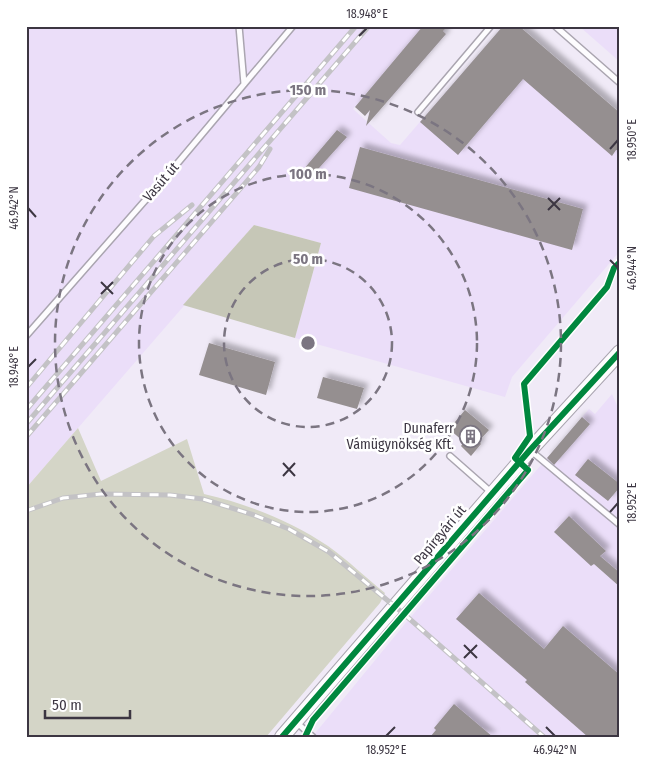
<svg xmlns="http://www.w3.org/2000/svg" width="646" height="763" viewBox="0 0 646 763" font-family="'Fira Sans Condensed',sans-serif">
<defs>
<filter id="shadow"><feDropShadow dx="4.5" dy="-4.5" stdDeviation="2.5" flood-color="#0004"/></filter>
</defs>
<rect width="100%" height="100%" fill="#f0eaf7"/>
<path fill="#ebdef9" d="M 26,26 L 448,26 L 443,31 L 446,34 L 389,100 L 373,86 L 353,109 L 391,143 L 400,145 L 503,26 L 620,114 L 620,251 L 512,377 L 505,397 L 295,338 L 321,243 L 254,225 L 26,488 Z
M 579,26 L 620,26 L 620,62 Z
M 612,394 L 620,412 L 620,737 L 312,737 L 404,625 L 589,409 L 595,414 Z"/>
<path fill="#d4d5c7" d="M 78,428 L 101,481 L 187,439 L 204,494 C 248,504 291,521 328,546 C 348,560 366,578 385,593 L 380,603 L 266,737 L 26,737 L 26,488 Z"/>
<path fill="#c6c7b7" d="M 254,225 L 321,243 L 295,338 L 183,305 Z"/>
<path fill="#958f90" filter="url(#shadow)" d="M 423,26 L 448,26 L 443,31 L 446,34 L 366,126 L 370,110 L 365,116 L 355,107 Z
M 503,26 L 519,26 L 620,113 L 620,150 L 616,150 L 612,156 L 523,79 L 458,155 L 420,122 Z
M 337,130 L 347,137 L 310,178 L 303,170 Z
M 360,147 L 583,209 L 572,250 L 349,188 Z
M 209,343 L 275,362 L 266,395 L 199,375 Z
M 323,377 L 364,388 L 357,409 L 317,398 Z
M 465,410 L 489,430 L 479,441 L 481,444 L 471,456 L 461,446 L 464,442 L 449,429 Z
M 582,417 L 590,424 L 554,465 L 547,458 Z
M 588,459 L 620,484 L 620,487 L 608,501 L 575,475 Z
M 569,516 L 606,551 L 600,556 L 620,573 L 620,587 L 594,564 L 591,566 L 554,532 Z
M 479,593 L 544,649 L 563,626 L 620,675 L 620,737 L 588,737 L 525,682 L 527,680 L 456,619 Z
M 454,704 L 493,737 L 430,737 L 436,730 L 434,728 Z"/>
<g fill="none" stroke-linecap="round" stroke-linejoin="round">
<defs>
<path id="lane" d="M 239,26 L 244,84
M 555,26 L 620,83
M 418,112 L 491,26
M 26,336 L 171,171 L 293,26
M 524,384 L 607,287 L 614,268
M 530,450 L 620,525
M 450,456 L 492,493
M 296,722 L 313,737"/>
<path id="secondary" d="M 282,737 L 530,450 L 620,352"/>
</defs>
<use href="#lane" stroke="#aaa5b0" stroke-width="8"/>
<use href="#secondary" stroke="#aaa5b0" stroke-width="16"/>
<use href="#lane" stroke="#fdfcfe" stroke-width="5"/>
<use href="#secondary" stroke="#fdfcfe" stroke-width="14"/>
<defs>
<path id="rail" d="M 26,388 L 154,236 L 192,205
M 26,410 L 356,26
M 26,424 L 369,26
M 26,437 L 259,167 L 270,149
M 26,511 L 63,498 L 101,494 L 170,495 L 203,499 L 254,515 L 289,529 L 329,552 L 404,614 L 544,737"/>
</defs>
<use href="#rail" stroke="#c3c2c5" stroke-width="5"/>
<use href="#rail" stroke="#fff" stroke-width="3" stroke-dasharray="9" stroke-linecap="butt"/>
<defs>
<path id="cycleway" d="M 282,737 L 530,450 L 620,352
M 305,737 L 313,720 L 528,470 L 515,458 L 530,436 L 524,384 L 607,287 L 614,268 L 620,262"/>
</defs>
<use href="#cycleway" stroke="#fff" stroke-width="9"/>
<use href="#cycleway" stroke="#00873e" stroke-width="6"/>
</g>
<path fill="none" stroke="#3c3642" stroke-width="2" d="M 359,36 L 367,28M 610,149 L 618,140M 548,198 L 560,210M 28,208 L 36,217M 548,210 L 560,198M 610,260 L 618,268M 101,282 L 113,294M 101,294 L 113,282M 28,367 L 36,359M 283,463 L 295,476M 283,476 L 295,463M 610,512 L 618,503M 464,645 L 477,658M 464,658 L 477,645M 546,727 L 555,736M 386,736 L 395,727"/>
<g fill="none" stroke="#7b7581" stroke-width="2.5" stroke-dasharray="9 6">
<circle cx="308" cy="343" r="84"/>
<circle cx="308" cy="343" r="169"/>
<circle cx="308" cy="343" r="253"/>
</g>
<defs>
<symbol id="building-ring" viewBox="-11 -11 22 22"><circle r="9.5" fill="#fff" stroke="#7b7581" stroke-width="1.5"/><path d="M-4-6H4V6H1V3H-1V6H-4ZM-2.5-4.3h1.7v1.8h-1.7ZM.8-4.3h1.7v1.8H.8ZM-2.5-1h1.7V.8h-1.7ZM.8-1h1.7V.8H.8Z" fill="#7b7581"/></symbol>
</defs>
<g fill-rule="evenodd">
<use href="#building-ring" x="458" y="424" width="25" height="25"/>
</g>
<g text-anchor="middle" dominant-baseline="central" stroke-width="5" stroke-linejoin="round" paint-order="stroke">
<g font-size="14" fill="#3c3642" stroke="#fff">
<text transform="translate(161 182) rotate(-49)">Vasút út</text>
<text transform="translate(440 535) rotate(-50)">Papírgyári út</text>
</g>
<g font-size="14" fill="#3c3642" stroke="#fff" text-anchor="end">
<text x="454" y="428">Dunaferr<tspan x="454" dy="16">Vámügynökség Kft.</tspan></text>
</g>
</g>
<circle cx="308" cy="343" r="8" fill="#7b7581" stroke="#fff" stroke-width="2.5"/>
<g font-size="15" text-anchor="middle" font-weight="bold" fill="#7b7581" stroke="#fff" stroke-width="5" stroke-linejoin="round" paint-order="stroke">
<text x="308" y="95">150 m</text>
<text x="308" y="179">100 m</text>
<text x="308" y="264">50 m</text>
</g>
<rect width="646" height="763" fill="none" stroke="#ffffff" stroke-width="55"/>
<path d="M45 710v8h85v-8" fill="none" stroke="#3c3642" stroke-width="2.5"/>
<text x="52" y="710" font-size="15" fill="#3c3642" stroke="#ffffff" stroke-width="4" paint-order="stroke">50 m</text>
<rect x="28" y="28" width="590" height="708" fill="none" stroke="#3c3642" stroke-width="2"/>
<g font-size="12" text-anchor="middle" fill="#3c3642">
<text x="367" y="18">18.948°E</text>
<text transform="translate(632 140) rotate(-90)" y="4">18.950°E</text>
<text transform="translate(14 208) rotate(-90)" y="4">46.942°N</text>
<text transform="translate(632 268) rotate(-90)" y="4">46.944°N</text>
<text transform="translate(14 367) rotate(-90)" y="4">18.948°E</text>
<text transform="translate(632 503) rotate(-90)" y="4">18.952°E</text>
<text x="386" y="754">18.952°E</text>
<text x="555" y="754">46.942°N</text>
</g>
</svg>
